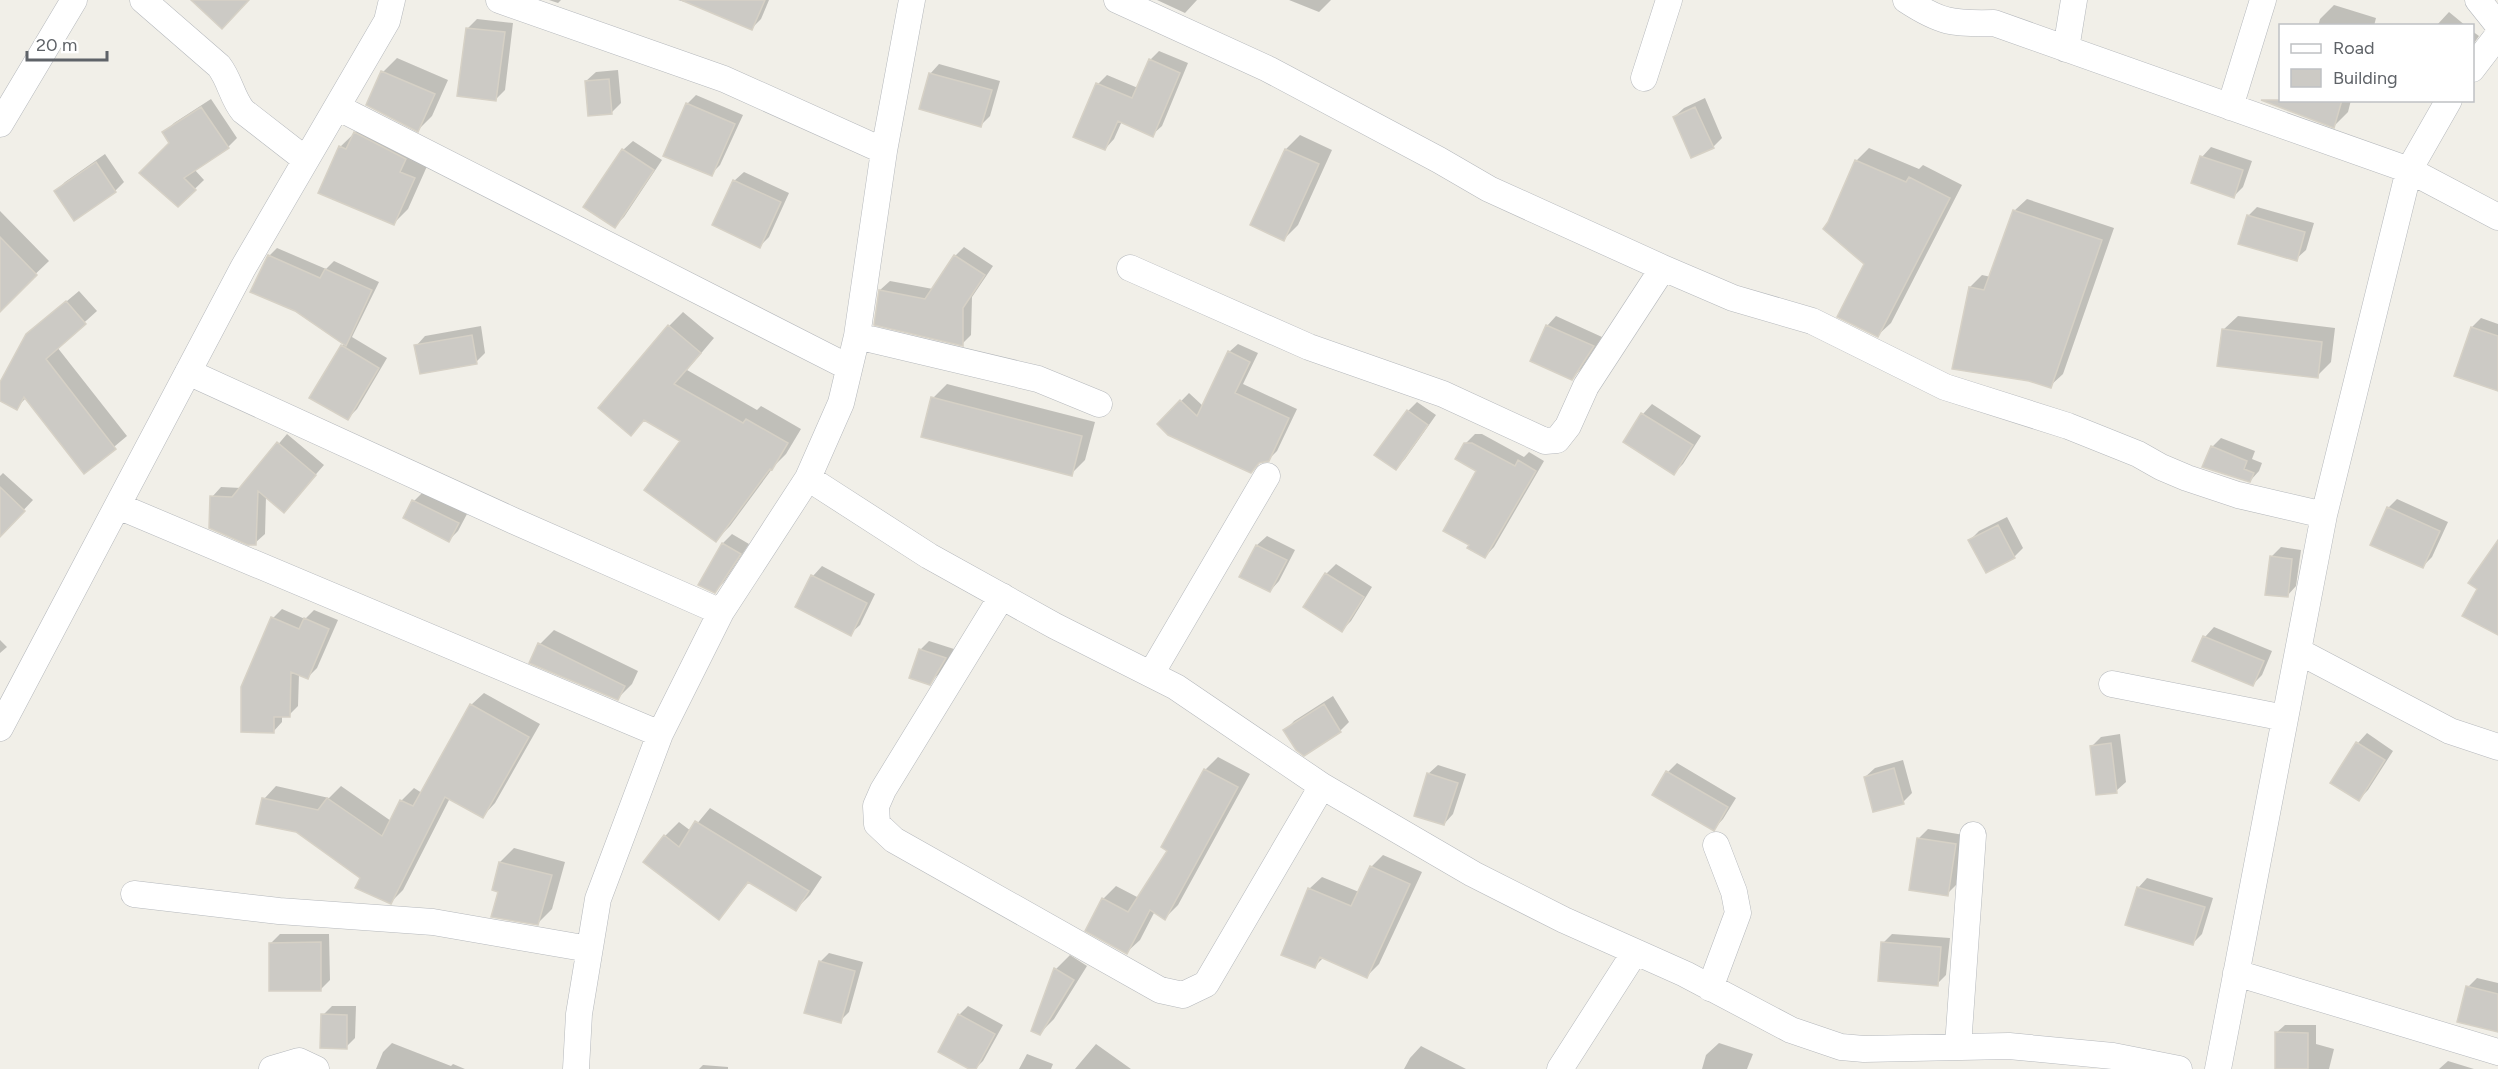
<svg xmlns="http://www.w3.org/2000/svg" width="2498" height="1069" viewBox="0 0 2498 1069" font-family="Figtree,sans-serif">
<rect width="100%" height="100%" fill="#f1efe8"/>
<path fill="#0003" d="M 549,0 L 561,0 L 558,3 Z
M 678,0 L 769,0 L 761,19 L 752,28 L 696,5 Z
M 1157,0 L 1197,0 L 1185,13 Z
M 1289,0 L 1331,0 L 1319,12 Z
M 2334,5 L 2376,18 L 2374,26 L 2318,26 L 2320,19 Z
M 2449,12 L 2466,26 L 2436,26 Z
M 477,19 L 513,23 L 505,90 L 496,99 L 467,29 Z
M 2472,31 L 2479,36 L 2472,46 Z
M 1159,51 L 1188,63 L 1162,126 L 1152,135 L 1122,121 L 1114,139 L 1105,149 L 1098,84 L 1107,75 L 1138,88 L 1150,60 Z
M 397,58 L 448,80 L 432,116 L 418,130 L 368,104 L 383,72 Z
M 939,64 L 1000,81 L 990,116 L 981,125 L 930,74 Z
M 618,70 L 621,103 L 612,112 L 586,81 L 596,72 Z
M 696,95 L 743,115 L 720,165 L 711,174 L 687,104 Z
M 1705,98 L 1722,138 L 1713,147 L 1674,117 L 1684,108 Z
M 211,99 L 237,138 L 228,147 L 194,169 L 204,180 L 178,205 L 171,143 L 164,133 L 174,123 Z
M 2296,100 L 2351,100 L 2348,112 L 2334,126 Z
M 369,119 L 428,164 L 408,209 L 394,223 L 340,147 Z
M 1300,135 L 1332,150 L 1298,225 L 1284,239 L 1286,149 Z
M 633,141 L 662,160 L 624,217 L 615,226 L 585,206 L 623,150 Z
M 2211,147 L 2252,161 L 2243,187 L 2234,196 L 2193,183 L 2202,157 Z
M 1869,148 L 1919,169 L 1923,165 L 1962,185 L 1891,323 L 1878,335 L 1866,264 L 1830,223 L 1856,161 Z
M 105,154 L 124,182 L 115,191 L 56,191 L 65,182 Z
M 744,172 L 789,193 L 769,237 L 760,246 L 734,181 Z
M 2027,199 L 2114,228 L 2063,374 L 2050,386 L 1970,287 L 1982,275 L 1991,277 L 2014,211 Z
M 2257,207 L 2314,223 L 2306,250 L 2296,259 L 2248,216 Z
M 0,211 L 49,261 L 0,308 Z
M 964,247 L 993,266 L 972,297 L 971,335 L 962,344 L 880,290 L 890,281 L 933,289 L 955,256 Z
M 277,248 L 326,269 L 334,261 L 379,282 L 352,337 L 387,358 L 357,409 L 348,418 L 342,346 L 345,343 L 269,256 Z
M 79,291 L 97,311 L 57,347 L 127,436 L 84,472 L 26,398 L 16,408 L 0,399 L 0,385 L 37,326 Z
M 683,312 L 714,338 L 687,370 L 757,410 L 761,406 L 801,429 L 786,454 L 775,465 L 730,526 L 716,540 L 682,440 L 645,419 L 631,434 L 669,326 Z
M 1556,316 L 1602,337 L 1581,369 L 1572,378 L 1547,326 Z
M 2238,316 L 2335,328 L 2331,362 L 2317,376 L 2223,330 Z
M 2481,318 L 2498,324 L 2498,385 L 2472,327 Z
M 481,326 L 485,353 L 476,362 L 416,346 L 425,336 Z
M 1238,344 L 1258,353 L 1243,384 L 1297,409 L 1277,451 L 1268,460 L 1261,461 L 1251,472 L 1159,424 L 1189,393 L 1203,406 L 1229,352 Z
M 947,384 L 1095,422 L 1085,460 L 1071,474 L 933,398 Z
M 1417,402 L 1436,415 L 1405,459 L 1396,468 L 1408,411 Z
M 1652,404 L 1701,436 L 1683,464 L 1674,473 L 1625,442 L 1643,414 Z
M 287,434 L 324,465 L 284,511 L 266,496 L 265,534 L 255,543 L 212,497 L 221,487 L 241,488 Z
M 1475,434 L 1482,434 L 1524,457 L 1529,452 L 1544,461 L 1494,547 L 1485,557 L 1478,470 L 1465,444 Z
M 2221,438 L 2255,451 L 2252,459 L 2262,463 L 2259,471 L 2250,481 L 2212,447 Z
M 3,473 L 33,500 L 2,533 L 0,531 L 0,476 Z
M 423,492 L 467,514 L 458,531 L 449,540 L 414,501 Z
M 2397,499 L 2448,522 L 2432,557 L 2423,566 L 2388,508 Z
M 2007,517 L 2023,548 L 2014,557 L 1970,540 L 1979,531 Z
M 732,534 L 749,544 L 724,582 L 715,591 L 700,585 L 723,543 Z
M 1267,536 L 1295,550 L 1279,581 L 1270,591 L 1241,576 L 1257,545 Z
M 2281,547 L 2301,550 L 2296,586 L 2287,596 L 2271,557 Z
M 1336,564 L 1372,587 L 1351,621 L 1342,630 L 1305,606 L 1326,574 Z
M 822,566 L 875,594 L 860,625 L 850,634 L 797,606 L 813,576 Z
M 282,609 L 305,619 L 314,610 L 338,620 L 317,668 L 308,677 L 299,674 L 298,706 L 289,715 L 282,715 L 282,722 L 273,732 L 273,618 Z
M 2214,627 L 2272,651 L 2262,675 L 2253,684 L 2205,637 Z
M 554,630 L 638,671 L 632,684 L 618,698 L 531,662 L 540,644 Z
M 0,640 L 7,647 L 0,653 Z
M 929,641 L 954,649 L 939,674 L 929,683 L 920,650 Z
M 484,693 L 540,724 L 495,803 L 483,816 L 450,798 L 403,890 L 391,902 L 264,799 L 276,786 L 329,798 L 341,786 L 391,821 L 401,801 L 414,788 L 422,793 L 471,705 Z
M 1333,696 L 1349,722 L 1340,731 L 1285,731 L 1294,721 Z
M 2367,733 L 2393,751 L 2368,790 L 2359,799 L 2332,782 L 2358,743 Z
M 2120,734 L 2126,782 L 2116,791 L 2092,746 L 2101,737 Z
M 1218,757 L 1250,774 L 1178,905 L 1165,918 L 1155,911 L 1140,940 L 1127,952 L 1103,899 L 1116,886 L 1139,898 L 1170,850 L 1205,770 Z
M 1903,760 L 1912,793 L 1903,802 L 1865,777 L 1875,768 Z
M 1677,763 L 1736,798 L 1723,819 L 1714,829 L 1668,772 Z
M 1438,765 L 1466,774 L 1453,814 L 1444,824 L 1428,774 Z
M 710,808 L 822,877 L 810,895 L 796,909 L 750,881 L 719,918 L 665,836 L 679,822 L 691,831 Z
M 1928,829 L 1964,835 L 1956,885 L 1947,894 L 1919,838 Z
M 514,848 L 565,862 L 552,909 L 538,923 L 500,891 L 500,862 Z
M 1383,855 L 1422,872 L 1379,964 L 1367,976 L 1324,957 L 1315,966 L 1309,889 L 1322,877 L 1359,892 L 1371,867 Z
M 2147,878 L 2213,898 L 2202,934 L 2193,943 L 2138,888 Z
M 280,934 L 329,934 L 330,980 L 321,989 L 270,944 Z
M 1892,934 L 1950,938 L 1946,975 L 1937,984 L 1883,943 Z
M 829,953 L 863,962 L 849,1012 L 840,1021 L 820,962 Z
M 1070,955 L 1087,966 L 1054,1019 L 1040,1033 L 1033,1030 L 1056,969 Z
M 2477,978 L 2498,983 L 2498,1031 L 2468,987 Z
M 332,1006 L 356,1006 L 355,1038 L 346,1047 L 323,1015 Z
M 968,1006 L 1003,1025 L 983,1061 L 975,1069 L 972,1069 L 959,1015 Z
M 2285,1025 L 2316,1025 L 2316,1044 L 2334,1049 L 2329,1069 L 2276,1069 L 2276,1033 Z
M 392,1043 L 451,1066 L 453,1064 L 465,1069 L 376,1069 L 383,1052 Z
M 1719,1043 L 1753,1054 L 1747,1069 L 1702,1069 L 1706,1055 Z
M 1096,1044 L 1131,1069 L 1075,1069 Z
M 1421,1046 L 1466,1069 L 1404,1069 L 1410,1058 Z
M 1027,1054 L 1053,1064 L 1051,1069 L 1019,1069 Z
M 2448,1061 L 2474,1069 L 2439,1069 Z
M 703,1065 L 728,1067 L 728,1069 L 699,1069 Z"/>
<path fill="#cccac5" stroke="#d6d1c6" stroke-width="1.5" d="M 191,0 L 249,0 L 222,29 Z
M 681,0 L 765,0 L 752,30 Z
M 466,28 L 505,32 L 496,101 L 457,96 Z
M 1149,59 L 1180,73 L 1153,137 L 1118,121 L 1105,150 L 1073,137 L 1096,83 L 1132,98 Z
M 381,71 L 435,94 L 418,132 L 366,105 Z
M 929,73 L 992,90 L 981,127 L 919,109 Z
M 609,79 L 612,114 L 588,116 L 585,81 Z
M 2261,100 L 2342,100 L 2334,128 Z
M 686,103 L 735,124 L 712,176 L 663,156 Z
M 201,107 L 229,148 L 184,178 L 196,190 L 178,207 L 139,173 L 169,143 L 162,132 Z
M 1695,107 L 1714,148 L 1691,158 L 1673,117 Z
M 354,132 L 406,159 L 400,172 L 415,178 L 394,225 L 318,193 L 339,146 L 346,149 Z
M 622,149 L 654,170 L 615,228 L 583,207 Z
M 1285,149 L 1319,164 L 1284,241 L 1250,225 Z
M 2200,156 L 2243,170 L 2234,198 L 2191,183 Z
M 1855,160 L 1906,182 L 1909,177 L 1950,198 L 1878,337 L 1837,317 L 1864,264 L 1823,229 L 1828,222 Z
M 96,162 L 116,192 L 74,221 L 54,191 Z
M 733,180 L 781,202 L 760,248 L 712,225 Z
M 2013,210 L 2102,240 L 2051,388 L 2029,381 L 1952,369 L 1969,287 L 1984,290 Z
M 2247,215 L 2305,232 L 2297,261 L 2238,244 Z
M 0,237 L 37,275 L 0,312 Z
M 268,255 L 320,278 L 325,269 L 372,290 L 346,346 L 295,311 L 250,292 Z
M 954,255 L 985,275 L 963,308 L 963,346 L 874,325 L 879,290 L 925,299 Z
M 66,301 L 86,324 L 46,359 L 116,449 L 84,474 L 24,397 L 17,410 L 0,401 L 0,382 L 26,334 Z
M 668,325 L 701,353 L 674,384 L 743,423 L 746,419 L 788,443 L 772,470 L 770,469 L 716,542 L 644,490 L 680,441 L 644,420 L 631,436 L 598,408 Z
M 1546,325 L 1594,346 L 1572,380 L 1530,361 Z
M 2471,327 L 2498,336 L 2498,391 L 2454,376 Z
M 2222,329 L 2322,342 L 2318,378 L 2217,366 Z
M 472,335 L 477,364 L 420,374 L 414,345 Z
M 341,345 L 379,368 L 348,420 L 309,398 Z
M 1228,351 L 1250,362 L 1235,393 L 1289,418 L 1269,461 L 1259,463 L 1251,473 L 1168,435 L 1157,424 L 1180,400 L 1197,416 Z
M 931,397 L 1082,436 L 1072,476 L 921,437 Z
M 1407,410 L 1428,425 L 1396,470 L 1374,455 Z
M 1641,413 L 1693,445 L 1674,475 L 1623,442 Z
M 277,442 L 316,475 L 284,513 L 258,491 L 256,545 L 248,545 L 209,528 L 210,496 L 232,497 Z
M 1464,443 L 1472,443 L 1515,466 L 1518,460 L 1536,471 L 1485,558 L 1467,548 L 1469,545 L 1443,531 L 1476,471 L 1455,459 Z
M 2211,446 L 2247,461 L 2244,469 L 2254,473 L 2250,482 L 2202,467 Z
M 0,487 L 25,511 L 0,537 Z
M 412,500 L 459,523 L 449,542 L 403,518 Z
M 2387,507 L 2440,531 L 2423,568 L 2370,545 Z
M 1998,525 L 2015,558 L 1986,573 L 1968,540 Z
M 2498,540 L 2498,635 L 2462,616 L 2477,589 L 2468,583 Z
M 722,543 L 741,554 L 715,593 L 698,585 Z
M 1256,545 L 1287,560 L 1270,592 L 1239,577 Z
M 2270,556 L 2292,559 L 2288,597 L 2265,595 Z
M 1325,573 L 1364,597 L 1342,632 L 1303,607 Z
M 811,575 L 867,603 L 851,636 L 795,607 Z
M 271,617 L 299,629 L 304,618 L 329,629 L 308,679 L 291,672 L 290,717 L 274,717 L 274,733 L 241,732 L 241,687 Z
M 2203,636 L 2264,661 L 2253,686 L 2192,661 Z
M 538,643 L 625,686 L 618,700 L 529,663 Z
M 919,649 L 946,658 L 930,685 L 909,678 Z
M 470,704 L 529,737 L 483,818 L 445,797 L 391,904 L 355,888 L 360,878 L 296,832 L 256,824 L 262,798 L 318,810 L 327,798 L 382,836 L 400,800 L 413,806 Z
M 1324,704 L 1341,732 L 1304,756 L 1296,750 L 1283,730 Z
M 2356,742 L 2385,760 L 2359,801 L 2330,783 Z
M 2111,743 L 2117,793 L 2096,795 L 2090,746 Z
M 1894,768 L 1904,804 L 1873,812 L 1864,777 Z
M 1204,769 L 1238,787 L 1165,920 L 1150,910 L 1127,954 L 1085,931 L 1102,898 L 1128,912 L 1167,851 L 1161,847 Z
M 1666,771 L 1728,807 L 1714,831 L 1652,795 Z
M 1427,773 L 1458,783 L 1444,825 L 1414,816 Z
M 695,821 L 809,891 L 796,911 L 748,882 L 719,920 L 643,862 L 664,835 L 679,847 Z
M 1917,838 L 1956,844 L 1948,896 L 1909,890 Z
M 499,862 L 552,875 L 538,925 L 491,917 L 498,892 L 492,890 Z
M 1370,866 L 1410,884 L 1367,978 L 1320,957 L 1315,968 L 1281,955 L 1308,888 L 1351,906 Z
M 2137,887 L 2205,907 L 2193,945 L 2125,925 Z
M 321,942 L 321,991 L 269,991 L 269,943 Z
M 1881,942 L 1941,947 L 1938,986 L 1878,981 Z
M 819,961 L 855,971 L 841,1023 L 804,1013 Z
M 1054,968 L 1074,980 L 1040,1035 L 1031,1031 Z
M 2466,986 L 2498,994 L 2498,1032 L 2457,1022 Z
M 321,1014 L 347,1015 L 347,1049 L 320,1048 Z
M 958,1014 L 995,1034 L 976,1069 L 969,1069 L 938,1052 Z
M 2275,1032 L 2308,1033 L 2308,1069 L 2275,1069 Z"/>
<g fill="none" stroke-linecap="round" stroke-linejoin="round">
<defs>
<path id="minor" d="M 143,0 L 219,66 C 230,80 232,98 243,111 L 306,160
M 499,0 L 724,79 L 884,151
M 1117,0 L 1268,69 L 1439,160 L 1489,189 L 1663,268 L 1733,298 L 1812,321 L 1945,387 L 2068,426 L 2138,454 L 2161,467 L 2187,478 L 2238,495 L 2324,515
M 1906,0 C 1941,23 1953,24 1994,23 L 2409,170 L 2498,217
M 2478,0 L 2498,25
M 2066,49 L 2074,0
M 2472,69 L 2498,35
M 1644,78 L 1669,0
M 337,107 L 848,367
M 2230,107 L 2263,0
M 0,124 L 74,0
M 1130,268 L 1309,347 L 1443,394 L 1545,441 L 1557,440 L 1568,426 L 1586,386 L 1663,268
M 857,336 L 1038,379 L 1099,404
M 188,372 L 514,521 L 721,612
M 808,478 L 929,556 L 1055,626 L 1176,687 L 1322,786 L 1473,874 L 1564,920 L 1685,974 L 1791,1030 L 1841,1047 L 1864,1049 L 2009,1046 L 2113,1056 L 2179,1069
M 118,506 L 660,734
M 1002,596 L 883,790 L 876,806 L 877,824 L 894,840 L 1160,990 L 1183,995 L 1206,984 L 1322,786
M 2298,651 L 2450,731 L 2498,747
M 1151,674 L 1267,476
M 2112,684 L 2285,718
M 0,728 L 243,268 L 387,21 L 392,0
M 134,894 L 279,911 L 433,922 L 589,949
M 2236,973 L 2498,1052
M 1710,988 L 1738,913 L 1734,892 L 1716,845
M 1958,1046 L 1973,835
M 272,1069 L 299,1061 L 316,1069
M 576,1069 L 579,1014 L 598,899 L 660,734 L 721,612 L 808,478 L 841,403 L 857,336 L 884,151 L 912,0
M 1560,1069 L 1635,952
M 2218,1069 L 2324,515 L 2409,170 L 2449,100"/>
</defs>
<use href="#minor" stroke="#b5b8bc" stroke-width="27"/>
<use href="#minor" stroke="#fff" stroke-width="26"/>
</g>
<rect x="2279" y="24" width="195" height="78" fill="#ffffff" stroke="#bfc1c3" stroke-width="1.5"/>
<rect x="2291" y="44" width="30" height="9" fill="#ffffff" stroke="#bfc1c3" stroke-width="1.5"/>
<text x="2333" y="54" font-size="18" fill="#5f6368">Road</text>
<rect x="2291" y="69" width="30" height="18" fill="#cccac5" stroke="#bfc1c3" stroke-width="1.5"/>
<text x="2333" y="84" font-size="18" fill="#5f6368">Building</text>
<path d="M27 51v9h80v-9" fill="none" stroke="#5f6368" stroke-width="3"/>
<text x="36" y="51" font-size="18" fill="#5f6368" stroke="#ffffff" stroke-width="4.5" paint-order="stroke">20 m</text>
</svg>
